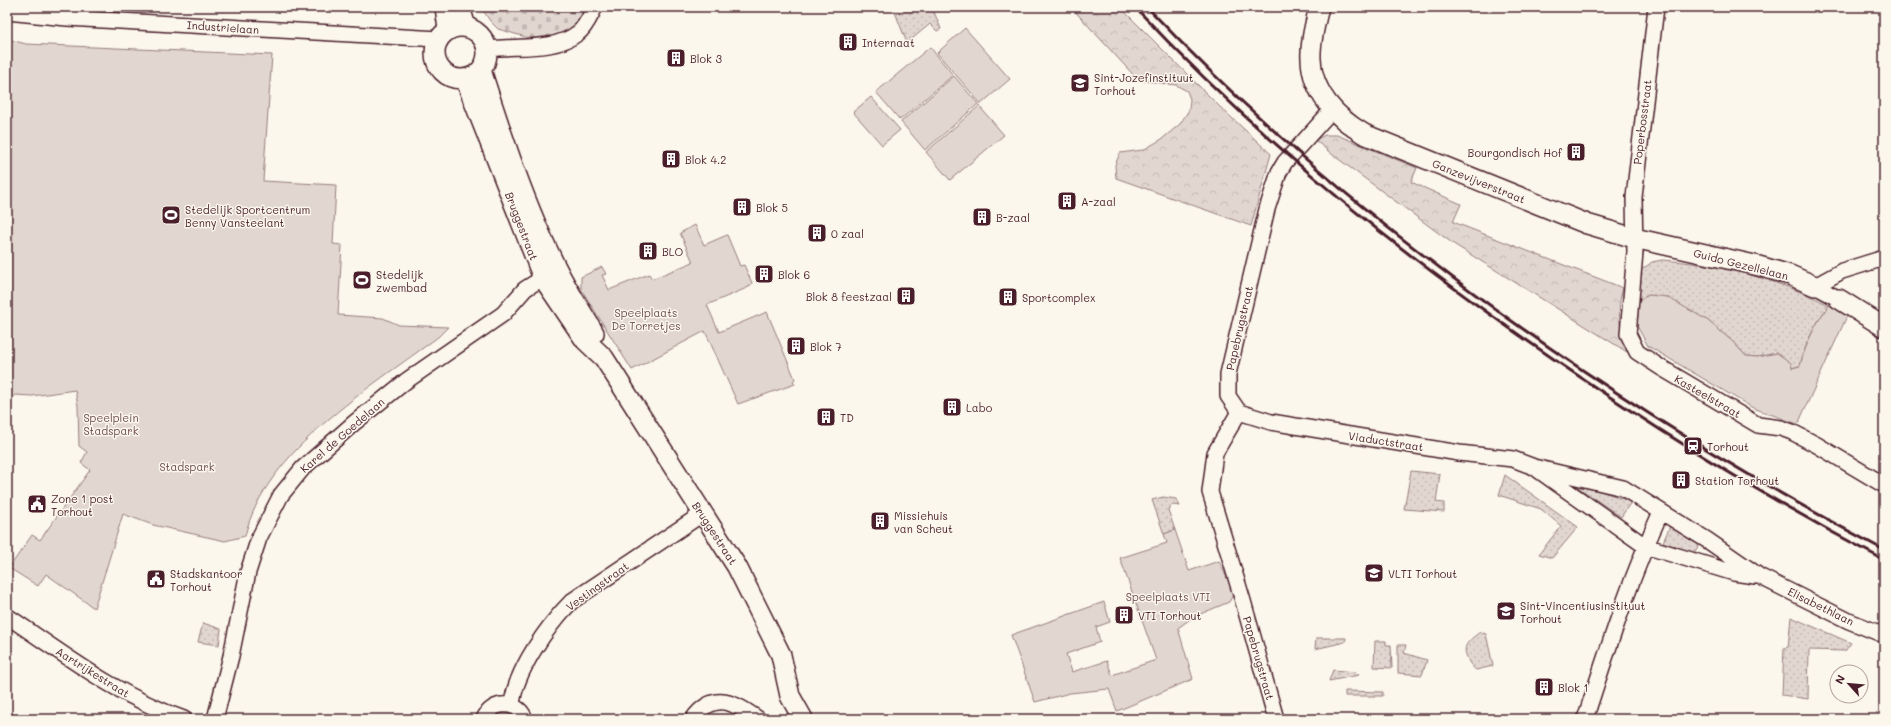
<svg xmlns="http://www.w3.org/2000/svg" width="1891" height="726" viewBox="0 0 1891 726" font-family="Mali,sans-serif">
<defs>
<pattern id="grass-dots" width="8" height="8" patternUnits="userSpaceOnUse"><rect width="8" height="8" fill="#e2d7d0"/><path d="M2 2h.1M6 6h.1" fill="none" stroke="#c3b8b3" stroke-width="1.8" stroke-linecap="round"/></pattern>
<pattern id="forest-crowns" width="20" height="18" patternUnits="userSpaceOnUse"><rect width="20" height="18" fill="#e2d7d0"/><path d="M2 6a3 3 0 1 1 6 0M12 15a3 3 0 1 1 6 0" fill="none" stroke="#c3b8b3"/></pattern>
<pattern id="cemetery-stones" width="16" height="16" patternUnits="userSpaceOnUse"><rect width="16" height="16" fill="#e2d7d0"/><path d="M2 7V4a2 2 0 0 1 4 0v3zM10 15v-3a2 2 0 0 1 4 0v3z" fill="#c3b8b3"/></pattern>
</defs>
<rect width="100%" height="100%" fill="#fbf7ec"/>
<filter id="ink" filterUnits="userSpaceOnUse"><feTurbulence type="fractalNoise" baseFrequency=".025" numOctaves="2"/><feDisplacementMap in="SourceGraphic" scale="8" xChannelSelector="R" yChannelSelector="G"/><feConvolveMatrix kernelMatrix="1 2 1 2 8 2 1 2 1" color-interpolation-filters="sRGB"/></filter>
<g filter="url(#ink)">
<path fill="url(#grass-dots)" stroke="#967b7e" d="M 893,7 L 932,7 L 941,29 L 937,31 L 930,24 L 907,43 Z
M 1662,260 C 1720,264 1777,279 1829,305 C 1815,324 1805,343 1800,366 L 1791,368 L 1777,353 L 1757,357 L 1746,356 L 1732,341 L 1707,320 L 1649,295 L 1639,300 L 1640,271 L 1652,262 Z
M 1411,471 L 1440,474 L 1436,502 L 1444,503 L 1444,512 L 1404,509 Z
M 1505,475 L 1578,527 L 1552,558 L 1539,554 L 1561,526 L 1541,509 L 1499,495 Z
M 1577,482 L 1631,502 L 1621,517 L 1575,485 Z
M 1163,497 L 1176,499 L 1180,506 L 1173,505 L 1168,510 L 1175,530 L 1164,534 L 1152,500 Z
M 1670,526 L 1699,545 L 1694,553 L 1663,542 Z
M 1791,617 L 1851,643 L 1845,651 L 1809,650 L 1808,699 L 1782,695 L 1784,648 L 1788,647 Z
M 203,623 L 221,629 L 219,645 L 198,642 Z
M 1480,632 L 1486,634 L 1493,666 L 1476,670 C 1471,666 1469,663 1467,657 C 1461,645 1471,639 1480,632 Z
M 1316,638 L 1346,638 L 1345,642 L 1315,649 Z
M 1375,641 L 1386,641 L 1386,645 L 1391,645 L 1392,668 L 1374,667 Z
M 1398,645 L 1406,645 L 1404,653 L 1427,660 L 1422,675 L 1398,673 Z
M 1333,670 L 1356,672 L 1359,675 L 1329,681 Z
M 1345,691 L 1383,692 L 1383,696 L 1345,696 Z"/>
<path fill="url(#forest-crowns)" stroke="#967b7e" d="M 1071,7 L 1120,7 L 1219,106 L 1271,154 L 1251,226 L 1116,178 L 1115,165 L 1120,153 L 1143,150 L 1162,139 L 1180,124 L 1189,110 L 1190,99 L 1187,91 L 1176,85 L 1138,80 Z
M 1325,135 L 1337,135 L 1417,168 L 1411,182 L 1461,204 L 1453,222 L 1623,288 C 1616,310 1620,330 1627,352 L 1452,243 L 1333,155 L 1315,140 Z"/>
<path fill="url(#cemetery-stones)" stroke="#967b7e" d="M 481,7 L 588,7 L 574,28 L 562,35 L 549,38 L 529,38 L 498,29 L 490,21 Z"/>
<path fill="#e2d7d0" stroke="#967b7e" d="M 965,28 L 1010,79 L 981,104 L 937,53 Z
M 7,39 L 26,44 L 272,55 L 263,181 L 336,185 L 333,244 L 342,245 L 338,315 L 383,318 L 399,325 L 448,327 L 438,337 C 371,387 265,451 245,536 L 225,541 L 153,525 L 123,514 L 94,608 L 46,574 L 38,586 L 9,568 L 32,535 L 40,540 L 90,470 L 81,463 L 87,452 L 79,446 L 78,406 L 75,390 L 32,396 L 15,395 L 7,406 Z
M 930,47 L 953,75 L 900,120 L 876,92 Z
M 954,76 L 978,104 L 925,150 L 901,122 Z
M 871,97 L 900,130 L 882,145 L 853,112 Z
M 979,106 L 1004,135 L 950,180 L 926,152 Z
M 695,225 L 704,245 L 727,235 L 740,266 L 744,265 L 752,283 L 749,287 L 707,305 L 719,332 L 767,312 L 795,379 L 793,381 L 795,384 L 738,404 L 705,331 L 632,370 L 581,289 L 581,277 L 602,267 L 606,274 L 602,275 L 609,290 L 649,274 L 652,279 L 693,262 L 680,233 Z
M 1649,295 L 1667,297 L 1707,320 L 1732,341 L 1746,356 L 1757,357 L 1777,353 L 1791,363 L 1792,368 L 1800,366 C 1806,343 1815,324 1829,305 L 1847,316 L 1798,424 L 1753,408 L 1648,346 L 1637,326 L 1639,300 Z
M 1175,530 L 1189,571 L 1219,561 L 1234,593 L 1229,602 L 1193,617 L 1178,628 L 1193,679 L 1117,711 L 1109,689 L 1070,693 L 1035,702 L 1011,635 L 1104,602 L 1110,622 L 1096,627 L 1100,642 L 1066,654 L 1072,672 L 1107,661 L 1112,675 L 1156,660 L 1120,558 L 1167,543 L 1164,534 Z"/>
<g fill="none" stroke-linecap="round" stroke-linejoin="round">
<defs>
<path id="minor" d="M 1656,7 L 1634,197 L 1635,252 L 1628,334 L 1637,352 L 1660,367 L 1758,425 L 1781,428 L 1792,432 L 1817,445 L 1884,485
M 7,12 L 67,18 L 439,39
M 488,49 C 516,45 554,52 578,33 C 586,27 590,16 595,7
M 1815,286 L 1842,271 L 1884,258
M 1815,286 L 1839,299
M 1239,412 L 1271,422 L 1459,453 L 1513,459 L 1534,467 L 1623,488 L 1707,540 L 1759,576 L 1849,621 L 1884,635
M 1239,412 L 1228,396 L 1228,374 L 1267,209 L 1279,172 L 1285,162 L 1332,110
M 1239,412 L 1215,453 L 1210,492 L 1243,601 L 1276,719
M 1538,470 L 1645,546 L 1734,573 L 1755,576
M 7,616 C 64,654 119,697 184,719
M 512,705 C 515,671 548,625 572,601 L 702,514
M 215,719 L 231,656 L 248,572 L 259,538 L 281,495 L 303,468 L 354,423 L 406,381 L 503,314 L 525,289 L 552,272
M 484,719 C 492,700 518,700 525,719
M 693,719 C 714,690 735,703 758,719
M 1585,719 C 1608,649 1630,578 1661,512"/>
<path id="tertiary" d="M 445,7 L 448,29
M 460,7 L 466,27
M 1319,7 C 1315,24 1310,42 1311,59 C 1312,93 1337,118 1364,134 L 1587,224 L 1634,238 L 1759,266 L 1790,275 L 1815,286
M435 53a26 26 0 1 1 52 0a26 26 0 1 1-52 0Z
M 481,70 C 502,135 526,209 557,269 C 568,291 582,312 594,333
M 465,79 L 543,278 L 585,340 L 604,358 L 737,567 L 781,655 L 790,696 L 803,719
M 1839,299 L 1884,327"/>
</defs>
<use href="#minor" stroke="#4a1f2b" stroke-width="18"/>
<use href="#tertiary" stroke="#4a1f2b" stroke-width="22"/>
<use href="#minor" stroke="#fbf7ec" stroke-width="15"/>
<use href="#tertiary" stroke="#fbf7ec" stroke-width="19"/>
<path stroke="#4a1f2b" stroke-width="3" d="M 1135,7 C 1253,134 1389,245 1532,344 C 1645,423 1762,496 1884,560
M 1147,7 C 1353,225 1619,410 1884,550"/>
</g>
</g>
<defs>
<symbol id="building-square" viewBox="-11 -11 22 22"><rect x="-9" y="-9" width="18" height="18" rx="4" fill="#4a1f2b" stroke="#fbf7ec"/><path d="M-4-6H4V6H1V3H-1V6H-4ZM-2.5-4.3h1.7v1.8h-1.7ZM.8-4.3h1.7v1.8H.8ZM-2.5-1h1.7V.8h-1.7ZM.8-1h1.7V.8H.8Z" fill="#fff"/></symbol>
<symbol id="school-square" viewBox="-11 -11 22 22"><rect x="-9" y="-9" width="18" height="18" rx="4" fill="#4a1f2b" stroke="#fbf7ec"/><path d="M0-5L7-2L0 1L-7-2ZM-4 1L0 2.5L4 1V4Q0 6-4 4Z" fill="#fff"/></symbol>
<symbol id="stadium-square" viewBox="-11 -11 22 22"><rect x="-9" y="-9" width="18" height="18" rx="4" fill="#4a1f2b" stroke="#fbf7ec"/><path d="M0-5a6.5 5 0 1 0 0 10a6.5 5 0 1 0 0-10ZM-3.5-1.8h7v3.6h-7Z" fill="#fff"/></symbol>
<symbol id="station-square" viewBox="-11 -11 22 22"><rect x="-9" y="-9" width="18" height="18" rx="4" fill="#4a1f2b" stroke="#fbf7ec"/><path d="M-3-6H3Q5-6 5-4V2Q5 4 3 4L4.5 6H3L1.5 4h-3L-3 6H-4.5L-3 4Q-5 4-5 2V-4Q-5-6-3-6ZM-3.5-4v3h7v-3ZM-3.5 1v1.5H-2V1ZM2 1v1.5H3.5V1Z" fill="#fff"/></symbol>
<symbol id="civic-square" viewBox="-11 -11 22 22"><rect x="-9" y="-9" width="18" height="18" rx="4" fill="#4a1f2b" stroke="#fbf7ec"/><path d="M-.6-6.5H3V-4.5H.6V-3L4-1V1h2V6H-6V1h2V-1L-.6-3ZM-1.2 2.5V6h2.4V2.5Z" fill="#fff"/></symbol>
</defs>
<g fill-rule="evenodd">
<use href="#building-square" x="837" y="31" width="22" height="22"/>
<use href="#building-square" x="665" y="47" width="22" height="22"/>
<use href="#school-square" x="1069" y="72" width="22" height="22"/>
<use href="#building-square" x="1565" y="141" width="22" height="22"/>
<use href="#building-square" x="660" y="148" width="22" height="22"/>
<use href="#building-square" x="1056" y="190" width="22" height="22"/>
<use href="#building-square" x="731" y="196" width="22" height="22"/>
<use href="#stadium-square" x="160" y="204" width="22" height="22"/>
<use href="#building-square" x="971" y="206" width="22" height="22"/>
<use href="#building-square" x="806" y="222" width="22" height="22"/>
<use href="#building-square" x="637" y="240" width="22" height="22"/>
<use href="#building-square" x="753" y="263" width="22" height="22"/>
<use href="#stadium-square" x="351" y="269" width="22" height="22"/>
<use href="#building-square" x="895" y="285" width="22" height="22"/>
<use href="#building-square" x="997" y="286" width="22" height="22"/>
<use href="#building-square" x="785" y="335" width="22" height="22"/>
<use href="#building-square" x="941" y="396" width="22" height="22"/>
<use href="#building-square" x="815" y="406" width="22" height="22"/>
<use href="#station-square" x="1682" y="435" width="22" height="22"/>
<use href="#building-square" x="1670" y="469" width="22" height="22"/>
<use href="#civic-square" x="26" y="493" width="22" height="22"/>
<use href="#building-square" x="869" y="510" width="22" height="22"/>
<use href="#school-square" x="1363" y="562" width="22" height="22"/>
<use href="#civic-square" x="145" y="568" width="22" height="22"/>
<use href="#school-square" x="1495" y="600" width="22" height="22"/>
<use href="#building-square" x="1113" y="604" width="22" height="22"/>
<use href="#building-square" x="1533" y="676" width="22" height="22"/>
</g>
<g text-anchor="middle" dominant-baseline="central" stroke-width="3" stroke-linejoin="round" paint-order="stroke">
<g font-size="11" fill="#4a1f2b" stroke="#fbf7ec">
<text transform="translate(223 27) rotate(4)">Industrielaan</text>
<text transform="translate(1642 122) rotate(-83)">Poperbosstraat</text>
<text transform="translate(1479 181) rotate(22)">Ganzevijverstraat</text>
<text transform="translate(522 226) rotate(69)">Bruggestraat</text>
<text transform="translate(1741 264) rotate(14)">Guido Gezellelaan</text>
<text transform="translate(1239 328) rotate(-77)">Papebrugstraat</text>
<text transform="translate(1708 396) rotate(30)">Kasteelstraat</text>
<text transform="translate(342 435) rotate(-41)">Karel de Goedelaan</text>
<text transform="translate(1386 441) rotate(9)">Viaductstraat</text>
<text transform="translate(715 533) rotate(57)">Bruggestraat</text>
<text transform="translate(597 586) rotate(-36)">Vestingstraat</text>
<text transform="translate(1821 606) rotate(26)">Elisabethlaan</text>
<text transform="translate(1259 658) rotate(74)">Papebrugstraat</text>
<text transform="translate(93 672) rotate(32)">Aartrijkestraat</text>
</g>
<g font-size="11" fill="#4a1f2b" stroke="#fbf7ec" text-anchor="start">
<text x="862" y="42">Internaat</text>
<text x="690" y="58">Blok 3</text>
<text x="1094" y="77">Sint-Jozefinstituut<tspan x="1094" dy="13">Torhout</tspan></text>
<text x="1562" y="152" text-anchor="end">Bourgondisch Hof</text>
<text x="685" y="159">Blok 4.2</text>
<text x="1081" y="201">A-zaal</text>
<text x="756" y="207">Blok 5</text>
<text x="185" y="209">Stedelijk Sportcentrum<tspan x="185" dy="13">Benny Vansteelant</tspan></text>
<text x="996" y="217">B-zaal</text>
<text x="831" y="233">0 zaal</text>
<text x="662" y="251">BLO</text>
<text x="376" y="274">Stedelijk<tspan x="376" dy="13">zwembad</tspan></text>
<text x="778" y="274">Blok 6</text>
<text x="892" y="296" text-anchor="end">Blok 8 feestzaal</text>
<text x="1022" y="297">Sportcomplex</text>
<text x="810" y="346">Blok 7</text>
<text x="966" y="407">Labo</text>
<text x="840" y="417">TD</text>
<text x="1707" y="446">Torhout</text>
<text x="1695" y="480">Station Torhout</text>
<text x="51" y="498">Zone 1 post<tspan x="51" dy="13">Torhout</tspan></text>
<text x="894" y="515">Missiehuis<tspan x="894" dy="13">van Scheut</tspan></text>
<text x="170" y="573">Stadskantoor<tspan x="170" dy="13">Torhout</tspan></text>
<text x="1388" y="573">VLTI Torhout</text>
<text x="1520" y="605">Sint-Vincentiusinstituut<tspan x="1520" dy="13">Torhout</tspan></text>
<text x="1138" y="615">VTI Torhout</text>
<text x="1558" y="687">Blok 1</text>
</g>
<g font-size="11" fill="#704d54" stroke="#fbf7ec">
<text x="646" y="312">Speelplaats<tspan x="646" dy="13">De Torretjes</tspan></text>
<text x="111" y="417">Speelplein<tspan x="111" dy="13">Stadspark</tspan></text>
<text x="187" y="466">Stadspark</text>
<text x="1168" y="596">Speelplaats VTI</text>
</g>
</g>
<rect width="1891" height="726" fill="none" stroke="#fbf7ec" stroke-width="24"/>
<rect x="12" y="12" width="1867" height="702" fill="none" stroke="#4a1f2b" stroke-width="1.5" filter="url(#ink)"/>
<g transform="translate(1849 684) rotate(297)"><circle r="19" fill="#fbf7ec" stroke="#b4a19f"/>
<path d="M0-3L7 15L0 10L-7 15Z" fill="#4a1f2b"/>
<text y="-6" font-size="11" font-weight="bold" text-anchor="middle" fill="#4a1f2b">N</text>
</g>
</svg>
